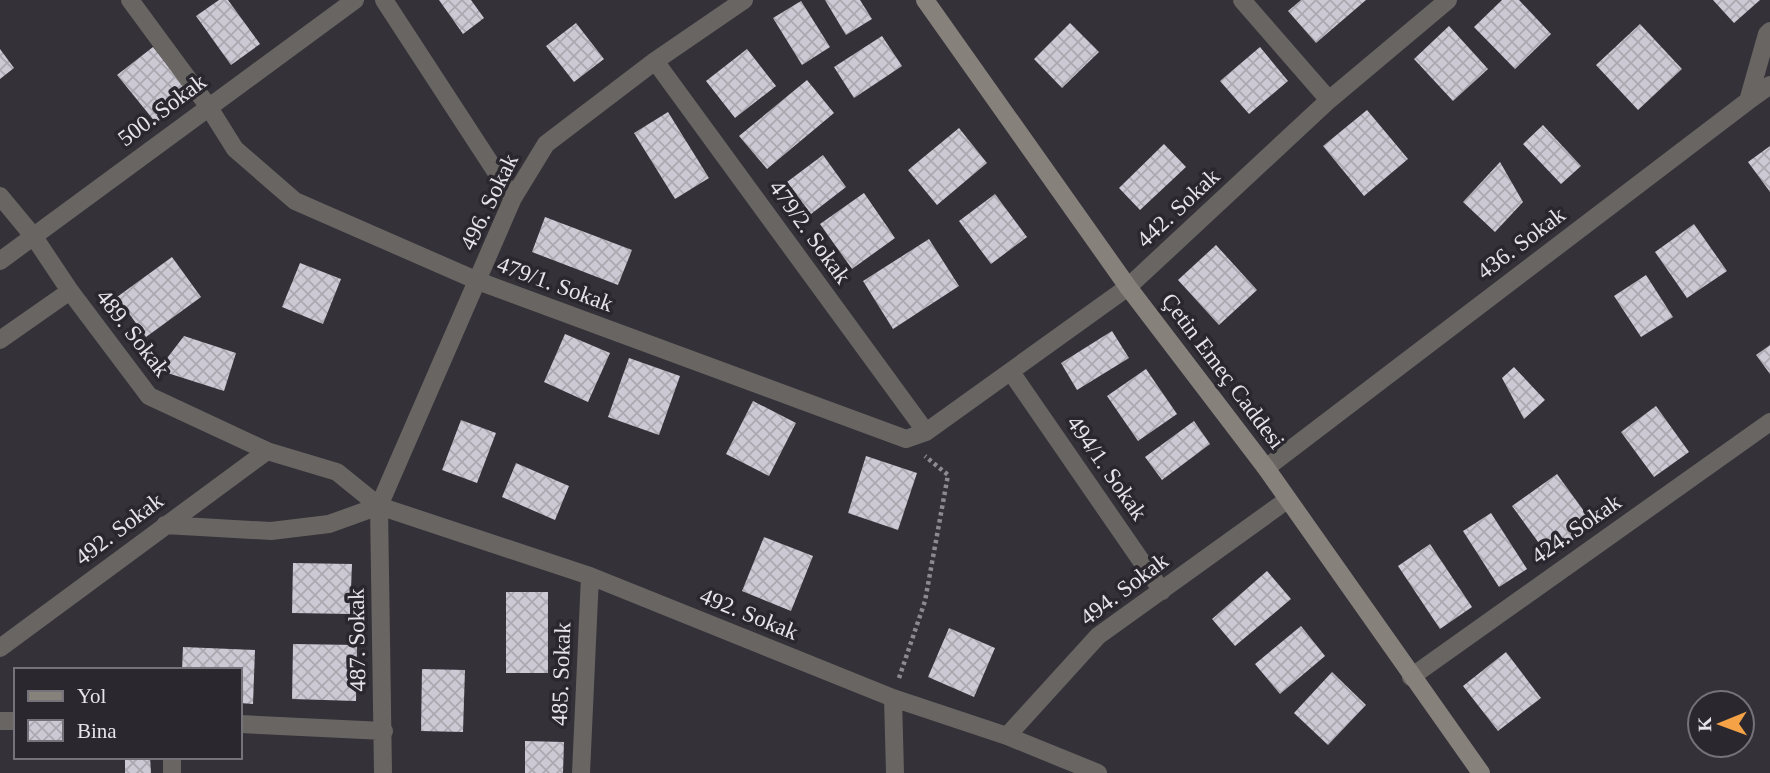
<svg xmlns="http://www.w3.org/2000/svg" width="1770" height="773" viewBox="0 0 1770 773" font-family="Georgia,serif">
<defs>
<pattern id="building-cross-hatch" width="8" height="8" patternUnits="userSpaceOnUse" patternTransform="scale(1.75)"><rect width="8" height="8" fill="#cdc9d4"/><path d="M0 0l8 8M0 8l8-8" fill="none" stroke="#aba8b0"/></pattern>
</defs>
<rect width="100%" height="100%" fill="#343139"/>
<path fill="url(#building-cross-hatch)" d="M 219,0 L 228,0 L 260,44 L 231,65 L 196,16 Z
M 439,0 L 471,0 L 484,18 L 463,34 Z
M 825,0 L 860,0 L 872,19 L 846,35 Z
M 1301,0 L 1366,0 L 1316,43 L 1288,11 Z
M 1502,0 L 1519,0 L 1551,34 L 1515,69 L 1474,27 Z
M 1713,0 L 1760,0 L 1734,23 Z
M 801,1 L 830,47 L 802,65 L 773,18 Z
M 576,23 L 604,59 L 574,82 L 546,46 Z
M 1070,23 L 1099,52 L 1062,88 L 1034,59 Z
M 1640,24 L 1682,69 L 1638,110 L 1596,65 Z
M 1449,26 L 1488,69 L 1453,101 L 1414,59 Z
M 882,36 L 902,66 L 854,98 L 834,67 Z
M 153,47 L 191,95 L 156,123 L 117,75 Z
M 1260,47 L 1288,81 L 1249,114 L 1220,81 Z
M 0,49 L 14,68 L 0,79 Z
M 747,49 L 776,86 L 735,118 L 706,81 Z
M 807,80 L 834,113 L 767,169 L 739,136 Z
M 1367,110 L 1408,159 L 1364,196 L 1323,146 Z
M 668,112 L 709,178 L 675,199 L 634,133 Z
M 1543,125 L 1581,166 L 1561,184 L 1523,144 Z
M 959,128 L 987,163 L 937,205 L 908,170 Z
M 1164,144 L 1186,167 L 1140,210 L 1119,188 Z
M 1770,146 L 1770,192 L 1748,162 Z
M 823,155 L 846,187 L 811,214 L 787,182 Z
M 1500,162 L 1523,202 L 1495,232 L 1463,202 Z
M 864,193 L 895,238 L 852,269 L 820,224 Z
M 995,194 L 1027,237 L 991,264 L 959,221 Z
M 545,217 L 632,250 L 618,285 L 532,252 Z
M 1694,224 L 1727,271 L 1687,298 L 1655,252 Z
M 929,239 L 959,286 L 893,329 L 863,281 Z
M 1216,245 L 1257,290 L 1219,325 L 1178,280 Z
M 172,257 L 201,297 L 146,337 L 117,297 Z
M 300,263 L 341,279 L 323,324 L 282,307 Z
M 1646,275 L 1673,317 L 1641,337 L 1614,296 Z
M 1112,331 L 1129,358 L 1077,390 L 1061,363 Z
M 565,334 L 610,353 L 588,402 L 544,382 Z
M 184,336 L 236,353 L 224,391 L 158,370 Z
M 1770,345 L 1770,374 L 1756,355 Z
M 629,358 L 680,376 L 659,435 L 608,417 Z
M 1514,367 L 1545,400 L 1524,419 L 1502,378 Z
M 1146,369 L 1177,414 L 1138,441 L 1107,396 Z
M 753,401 L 796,423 L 769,476 L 726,454 Z
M 1656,406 L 1689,452 L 1654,477 L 1621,432 Z
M 461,420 L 496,433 L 477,483 L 442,470 Z
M 1194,421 L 1210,444 L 1162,480 L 1145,457 Z
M 866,456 L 917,473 L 898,530 L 848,513 Z
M 516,463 L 569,486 L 555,520 L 502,497 Z
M 1557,474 L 1594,525 L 1549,557 L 1512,506 Z
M 1491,513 L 1527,569 L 1499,587 L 1463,531 Z
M 764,537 L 813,556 L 791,611 L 742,591 Z
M 1430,544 L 1472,607 L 1440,629 L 1398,566 Z
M 293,563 L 352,564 L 350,614 L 292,613 Z
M 1267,571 L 1291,599 L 1235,646 L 1212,619 Z
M 506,592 L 548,592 L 548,673 L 506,673 Z
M 1301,626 L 1325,656 L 1280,694 L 1255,664 Z
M 949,628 L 995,648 L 974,697 L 928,677 Z
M 293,644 L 357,645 L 356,701 L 292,699 Z
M 183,647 L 255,650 L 253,704 L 240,703 L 240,670 L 182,670 Z
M 1506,652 L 1541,698 L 1498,731 L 1463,686 Z
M 422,669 L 465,670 L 463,732 L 421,731 Z
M 1332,672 L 1366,705 L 1328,745 L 1294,713 Z
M 525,741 L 564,742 L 563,773 L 525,773 Z
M 125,757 L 150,757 L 151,773 L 125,773 Z"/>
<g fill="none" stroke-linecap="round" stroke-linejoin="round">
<path stroke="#8d8b91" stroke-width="4.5" stroke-dasharray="3.5 3.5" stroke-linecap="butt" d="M 899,678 L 925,601 L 948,475 L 925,456"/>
<path stroke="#696562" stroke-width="18" d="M 130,0 L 208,106 L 235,149 L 295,201 L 478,281 L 906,439 L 926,432 L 1128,287 L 1329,100 L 1448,0
M 384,0 L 513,198
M 1242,0 L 1329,100
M 655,61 L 926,432
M 1748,101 L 1770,85
M 0,196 L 34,237 L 70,291 L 149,396 L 267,451 L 337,472 L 379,506 L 590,576 L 893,698 L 1007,736 L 1098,773
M 0,261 L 355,0
M 0,340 L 70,291
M 1011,372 L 1162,591
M 1266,468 L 1748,101 L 1767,34 L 1770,31
M 165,525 L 271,531 L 329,524 L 379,506
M 0,648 L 267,451
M 1411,677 L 1770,422
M 893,698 L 895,773
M 0,721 L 16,721
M 240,724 L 384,731
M 1007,736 L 1098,636 L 1287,500
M 172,757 L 172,773
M 383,773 L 379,506 L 513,198 L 546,144 L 655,61 L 744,0
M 581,773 L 590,576"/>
<path stroke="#87817c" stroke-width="18" d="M 925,0 L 1128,287 L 1266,468 L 1481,773"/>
</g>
<g text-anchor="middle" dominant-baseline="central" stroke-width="7" stroke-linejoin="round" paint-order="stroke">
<g font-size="23" fill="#e5e4e9" stroke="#2a272f">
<text transform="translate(162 110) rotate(-37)">500. Sokak</text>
<text transform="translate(489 202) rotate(-64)">496. Sokak</text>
<text transform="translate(1178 208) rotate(-43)">442. Sokak</text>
<text transform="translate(810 232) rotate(54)">479/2. Sokak</text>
<text transform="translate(1521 243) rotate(-37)">436. Sokak</text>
<text transform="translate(555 284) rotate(20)">479/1. Sokak</text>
<text transform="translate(133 333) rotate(52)">489. Sokak</text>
<text transform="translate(1223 371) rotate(53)">Çetin Emeç Caddesi</text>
<text transform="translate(1107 468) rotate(55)">494/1. Sokak</text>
<text transform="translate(119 529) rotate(-37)">492. Sokak</text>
<text transform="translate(1576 529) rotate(-35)">424. Sokak</text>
<text transform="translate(1124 589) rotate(-37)">494. Sokak</text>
<text transform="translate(749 614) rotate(22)">492. Sokak</text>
<text transform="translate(357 640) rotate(-91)">487. Sokak</text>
<text transform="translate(561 674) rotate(-88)">485. Sokak</text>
</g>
</g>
<rect x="14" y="668" width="228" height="91" fill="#2a272f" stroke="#757379" stroke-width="2"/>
<rect x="28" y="691" width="35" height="10" fill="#87817c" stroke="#757379" stroke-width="2"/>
<text x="77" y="703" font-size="21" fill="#e5e4e9">Yol</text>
<rect x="28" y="720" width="35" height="21" fill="url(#building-cross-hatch)" stroke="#757379" stroke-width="2"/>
<text x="77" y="738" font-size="21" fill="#e5e4e9">Bina</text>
<g transform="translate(1721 724) rotate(269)"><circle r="33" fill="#2a272f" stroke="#757379" stroke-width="2"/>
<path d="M0-5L12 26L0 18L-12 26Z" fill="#f5a246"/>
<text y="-10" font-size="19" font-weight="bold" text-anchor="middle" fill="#e5e4e9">K</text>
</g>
</svg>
